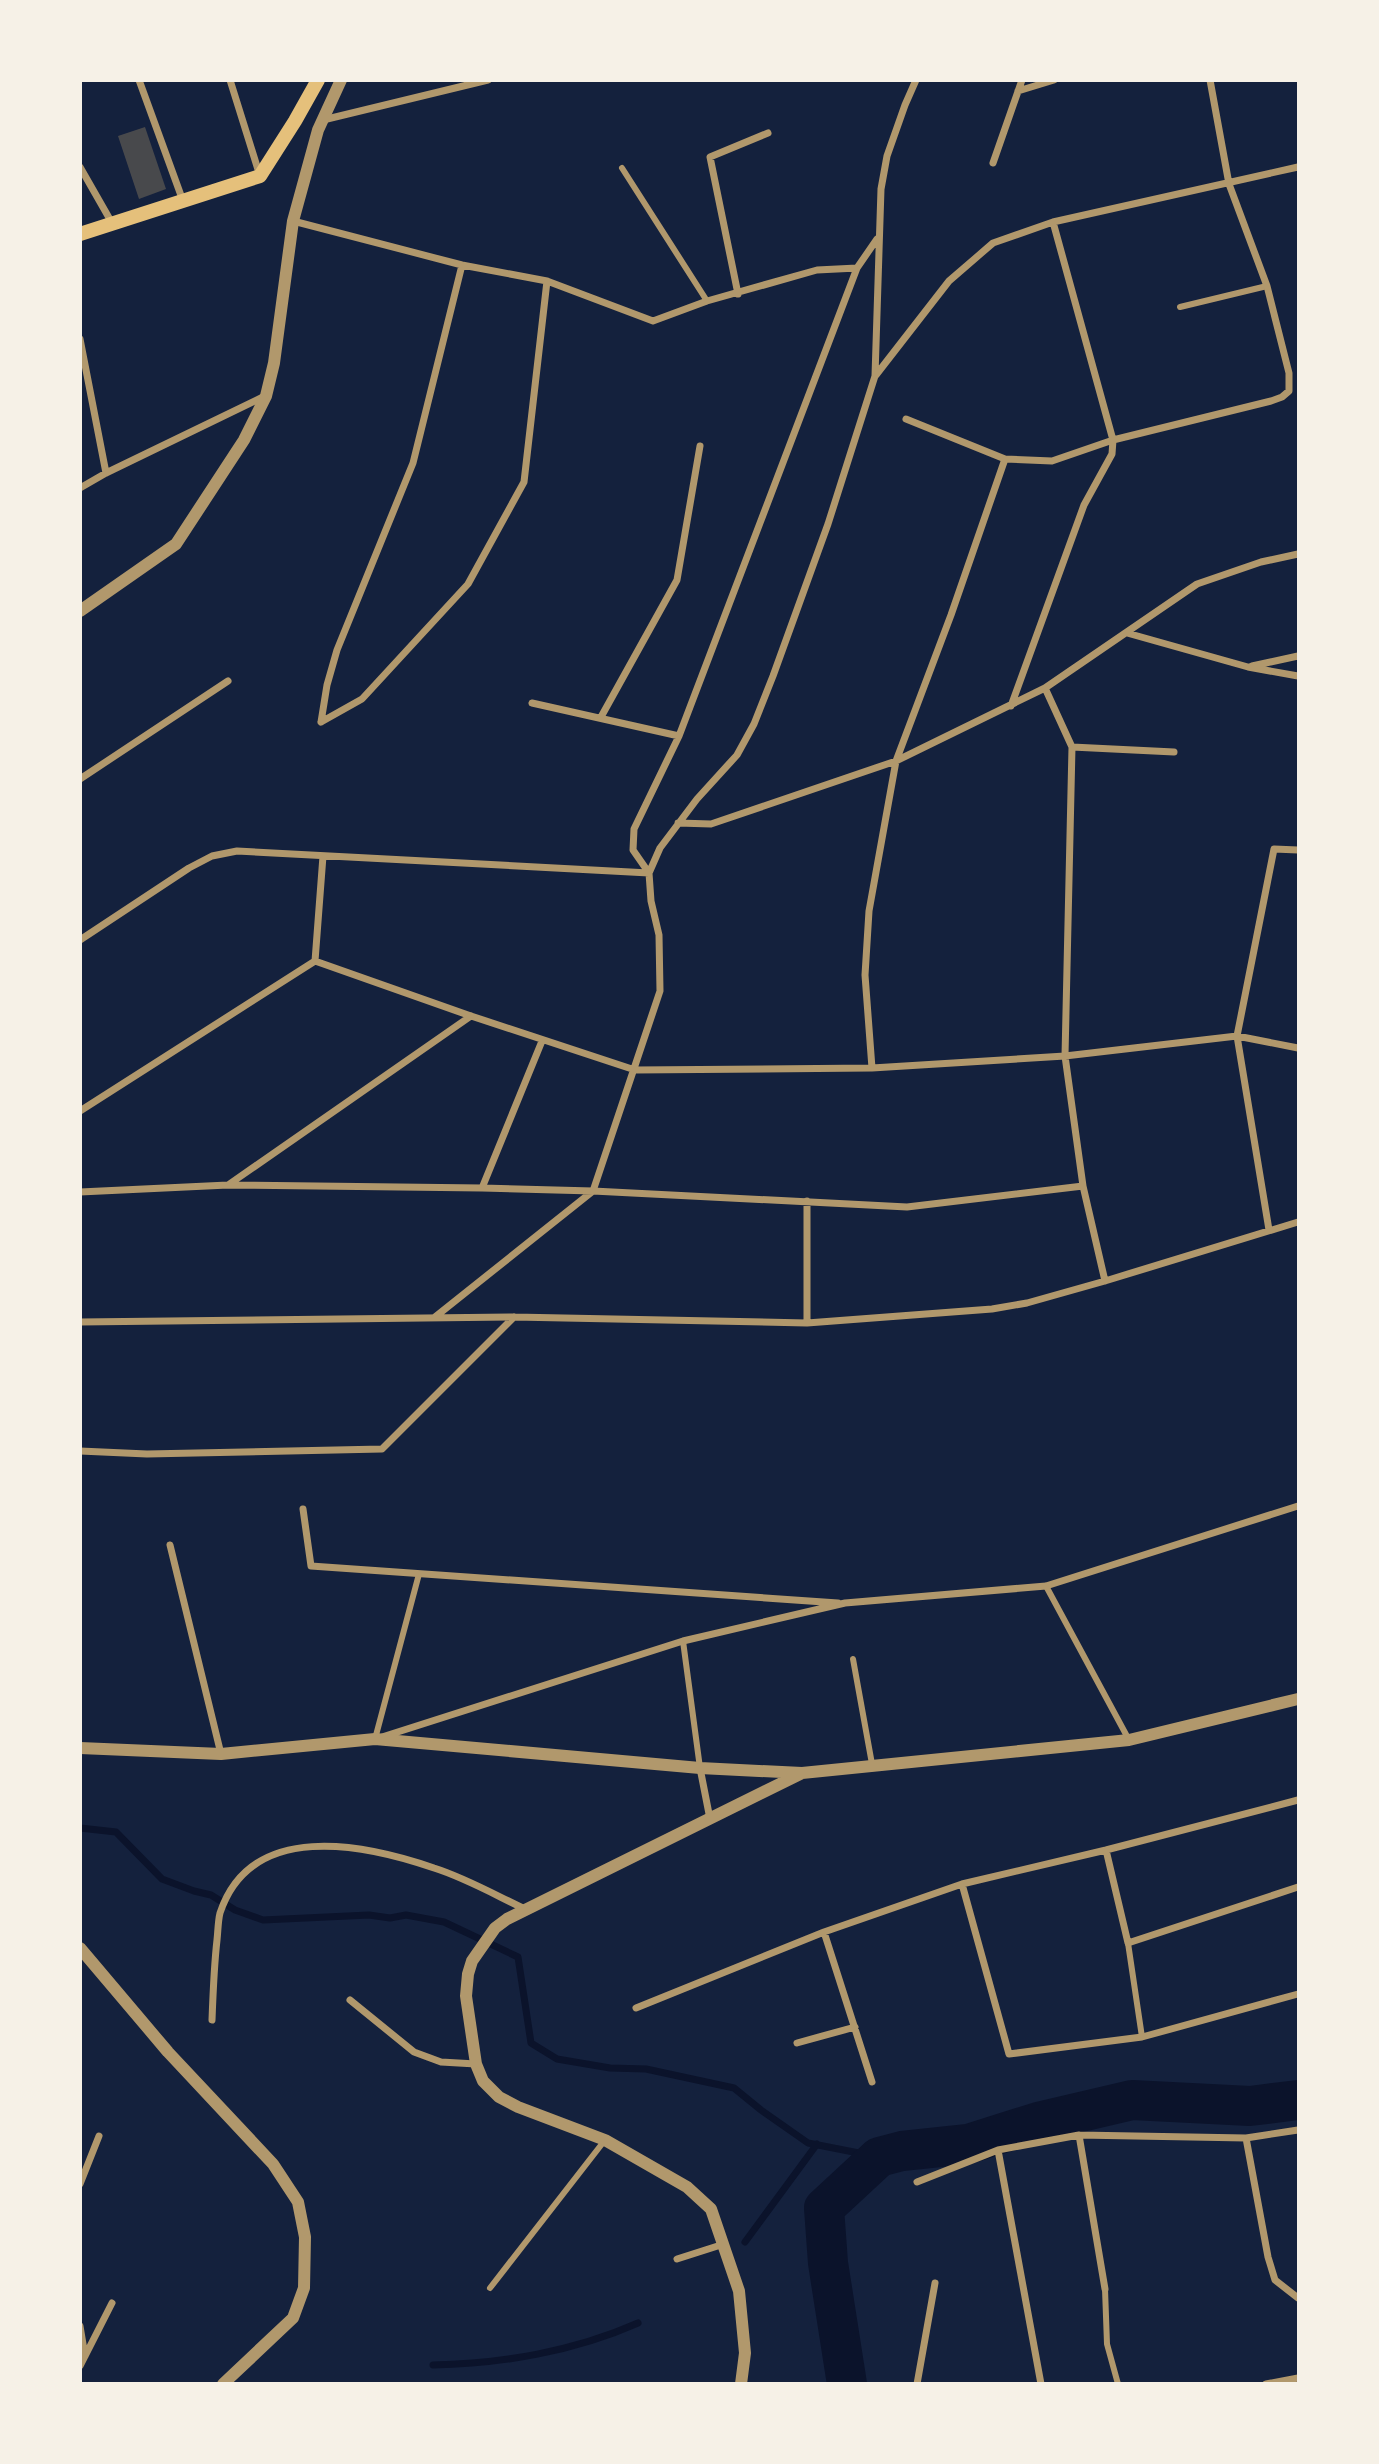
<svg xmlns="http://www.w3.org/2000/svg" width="1379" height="2464" viewBox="0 0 1379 2464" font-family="Quicksand,sans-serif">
<rect width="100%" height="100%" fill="#14213d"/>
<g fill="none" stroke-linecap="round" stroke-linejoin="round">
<path stroke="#0b132b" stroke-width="7" d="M 80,1828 L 116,1832 L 162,1879 L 194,1891 L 211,1895 L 235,1910 L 263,1920 L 369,1915 L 390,1918 L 406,1915 L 444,1922 L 518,1957 L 531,2043 L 557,2059 L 610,2068 L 646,2069 L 734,2088 L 761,2110 L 808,2143 L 879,2157
M 745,2242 L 817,2144
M 433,2365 C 501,2364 575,2351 638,2323"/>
<path stroke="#0b132b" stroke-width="40" d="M 847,2384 L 828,2263 L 824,2208 L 879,2157 L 902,2151 L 968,2144 L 1038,2122 L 1132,2100 L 1250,2106 L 1298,2100"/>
</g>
<path fill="#48494c" d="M 145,127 L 166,189 L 139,199 L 118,136 Z"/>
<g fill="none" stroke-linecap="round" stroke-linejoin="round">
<path stroke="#b1986c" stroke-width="6" d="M 622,168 L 707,301
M 1180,307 L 1267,286
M 1046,1586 L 1129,1740
M 683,1641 L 700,1768
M 853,1659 L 872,1764
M 375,1739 L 419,1574
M 1128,1943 L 1142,2037
M 490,2288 L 605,2140
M 1105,2289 L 1107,2344 L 1118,2384"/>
<path stroke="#b1986c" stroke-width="7" d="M 139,80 L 183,201
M 230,80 L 260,176
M 1018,91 L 1054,80
M 323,120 L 488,80
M 993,163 L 1022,80
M 80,167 L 112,223
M 293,221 L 462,265 L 547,281 L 653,321 L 707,301 L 817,270 L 857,268 L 877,239
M 738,294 L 710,157 L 768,133
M 80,339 L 106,473
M 876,375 L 949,281 L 993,243 L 1053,222 L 1298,167
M 906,419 L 1005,459 L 1052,461 L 1113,440 L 1271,401 L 1282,397 L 1289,391 L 1289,373 L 1267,286 L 1229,184 L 1210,80
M 80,488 L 106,473 L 265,396
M 1127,633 L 1248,667 L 1298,676
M 1252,666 L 1298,656
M 1045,688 L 1072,747 L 1065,1056 L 1083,1186 L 1105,1281
M 532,703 L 679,736
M 1011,706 L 1084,505 L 1112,454 L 1113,440 L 1053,222
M 601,717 L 677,580 L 700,446
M 321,722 L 362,699 L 468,584 L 524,482 L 547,281
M 321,722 L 327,685 L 337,650 L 413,463 L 462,265
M 1072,747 L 1174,752
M 80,779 L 228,681
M 678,823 L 711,824 L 896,761 L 1045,688 L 1197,584 L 1261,562 L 1298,554
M 649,873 L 633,850 L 634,829 L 679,736 L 857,268
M 80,940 L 189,868 L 212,856 L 237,851 L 649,873
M 315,961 L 471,1016 L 635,1070 L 872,1068 L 1065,1056 L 1237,1036 L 1298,1048
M 315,961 L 323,856
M 872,1068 L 865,975 L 869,911 L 896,761 L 951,615 L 1005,459
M 80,1111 L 315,961
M 228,1185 L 471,1016
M 482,1188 L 542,1041
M 80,1192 L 228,1185 L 482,1188 L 593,1191 L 907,1207 L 1083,1186
M 1269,1230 L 1237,1036 L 1274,849 L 1298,850
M 435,1317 L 593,1191 L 660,991 L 659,935 L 651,901 L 649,873 L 660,848 L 697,799 L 737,755 L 754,724 L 773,676 L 828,524 L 875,376 L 881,189 L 887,156 L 905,105 L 916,80
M 80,1322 L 514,1317 L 807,1323 L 992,1309 L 1027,1303 L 1105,1281 L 1298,1222
M 807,1323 L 807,1201
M 80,1451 L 147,1454 L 382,1449 L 514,1317
M 303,1509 L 311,1566 L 838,1603
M 170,1545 L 221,1754
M 382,1737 L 683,1641 L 845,1603 L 1046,1586 L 1298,1506
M 700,1768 L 710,1819
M 1106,1850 L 1128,1943 L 1298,1887
M 962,1884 L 1009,2054 L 1142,2037 L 1298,1994
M 824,1932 L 872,2082
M 350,2000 L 414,2052 L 441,2062 L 476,2064
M 636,2008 L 824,1932 L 962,1884 L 1106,1850 L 1298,1800
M 212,2020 C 213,1993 214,1966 217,1940 C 218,1931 218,1921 220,1913 C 251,1820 364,1844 434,1868 C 466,1878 497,1896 527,1910
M 797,2043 L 855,2027
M 1079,2135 L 1105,2289
M 1246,2138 L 1268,2257 L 1275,2280 L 1298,2298
M 998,2150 L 1041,2384
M 917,2182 L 998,2150 L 1079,2135 L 1246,2138 L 1298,2130
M 80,2184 L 99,2136
M 677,2259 L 724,2244
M 80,2326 L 85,2356
M 80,2366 L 112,2303
M 917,2384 L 935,2283
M 1266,2384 L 1298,2378"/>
<path stroke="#b1986c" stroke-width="12" d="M 80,611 L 176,544 L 244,440 L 266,396 L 274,363 L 293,221 L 318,130 L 341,80
M 80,1748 L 221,1754 L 375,1739 L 700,1768 L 802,1773 L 1129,1740 L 1298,1699
M 80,1948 L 168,2052 L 273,2164 L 298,2202 L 305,2237 L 304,2288 L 293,2318 L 223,2384
M 741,2384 L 745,2353 L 739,2291 L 711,2209 L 687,2187 L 605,2140 L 518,2107 L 499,2097 L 483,2081 L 476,2064 L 466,1996 L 468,1974 L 472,1961 L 495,1928 L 507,1919 L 802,1773"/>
<path stroke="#e5c07b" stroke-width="14" d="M 80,234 L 260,176 L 295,121 L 318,80"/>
</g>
<rect width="1379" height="2464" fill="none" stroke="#f6f1e7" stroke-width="164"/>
</svg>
